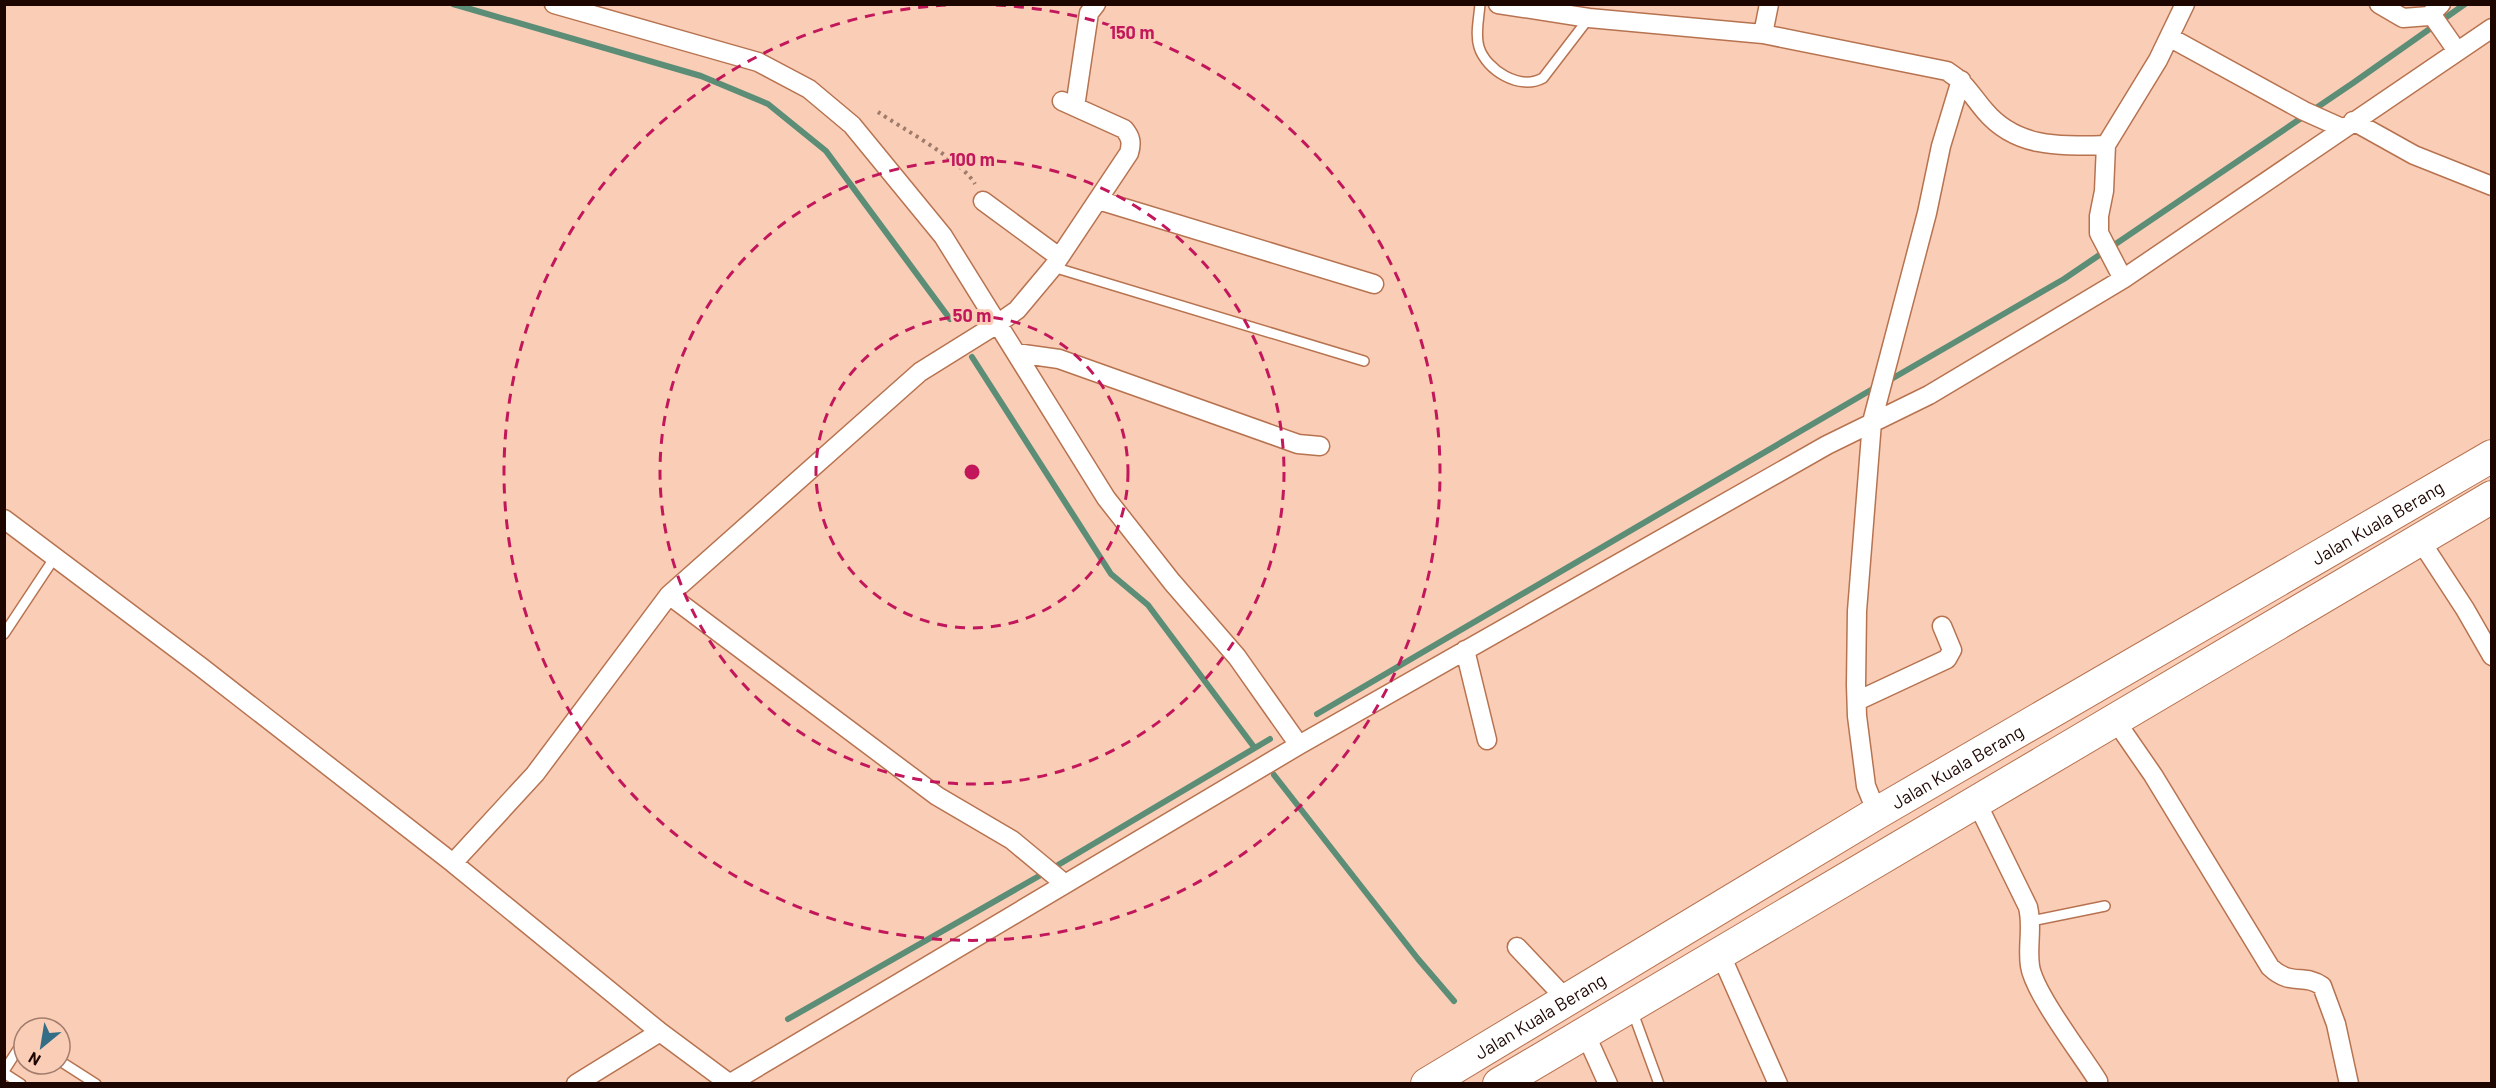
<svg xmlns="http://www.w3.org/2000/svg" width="2496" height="1088" viewBox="0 0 2496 1088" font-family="Barlow,sans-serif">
<rect width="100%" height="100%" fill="#facdb6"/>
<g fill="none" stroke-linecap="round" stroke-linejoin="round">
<path stroke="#5c8d76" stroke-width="6" d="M 453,4 L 701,76 L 768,104 L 826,151 L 950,319
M 972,357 L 1111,574 L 1148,605 L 1254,747
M 1888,381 L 2064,279 L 2353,83 L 2465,4
M 1317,714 L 1876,387
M 1274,775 L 1418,959 L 1454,1001
M 1058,865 L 1270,739
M 788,1019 L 1039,876"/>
<defs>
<path id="lane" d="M 1480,4 C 1479,18 1475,34 1479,47 C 1486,70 1520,91 1543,78 L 1589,18
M 1053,267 L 1364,361
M 4,634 L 55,557
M 2031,921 L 2105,906
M 1632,1010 L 1659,1084
M 60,1061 L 96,1084
M 4,1071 L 24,1040
M 4,1073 L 21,1084"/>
<path id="street" d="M 554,4 L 758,62 L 809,89 L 852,125 L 943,236 L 1106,498 L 1172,582 L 1237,657 L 1299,745
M 1498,4 L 1589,18 L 1763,34 L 1947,71 C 1965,82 1972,96 1985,111 C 2017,149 2062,146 2106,145 L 2104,191 L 2099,216 L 2099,233 L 2123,279
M 2379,4 L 2403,18 L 2429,16
M 2441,4 L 2429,16 L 2434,18 L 2457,51
M 1763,34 L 1769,4
M 2169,37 L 2304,111 L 2342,128
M 1075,107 L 1089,13 L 1096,4
M 2353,121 L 2414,155 L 2492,186
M 2106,145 L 2158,60 L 2185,4
M 1098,200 L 1374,284
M 983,201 L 1059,257
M 1016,353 L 1059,359 L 1298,444 L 1320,446
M 4,519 L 201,667 L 453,863 L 660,1032 L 730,1084
M 2420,540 L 2465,609 L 2492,656
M 669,595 L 937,796 L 1012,840 L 1065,884
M 1465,650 L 1487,740
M 1857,701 L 1947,659 L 1952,650 L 1942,626
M 2115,720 L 2153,775 L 2270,967 C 2291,987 2304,973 2322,986 L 2336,1024 L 2349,1084
M 1976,801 L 2028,907 C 2033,927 2027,946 2030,966 C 2034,993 2082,1055 2098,1081 L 2096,1084
M 1877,813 L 1866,786 L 1857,716 L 1856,685 L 1857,611 L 1872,422 L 1927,213 L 1941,146 L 1961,80
M 453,863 L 535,774 L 669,595 L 920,372 L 997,324 L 1017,310 L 1053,267 L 1129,153 C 1132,143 1131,137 1124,129 L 1062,101
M 1517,947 L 1567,1000
M 1720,953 L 1778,1084
M 1585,1033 L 1608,1084
M 576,1084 L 660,1032
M 729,1084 L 1299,745 L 1827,445 L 1929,395 L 2123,279 L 2492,28"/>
<g id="highway">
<path id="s1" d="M 1427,1084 L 1877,813 L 2492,456"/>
<path d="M 1499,1084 L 2492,497"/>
</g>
</defs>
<use href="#lane" stroke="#b77350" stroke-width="12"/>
<use href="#street" stroke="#b77350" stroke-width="21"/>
<use href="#highway" stroke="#b77350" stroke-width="34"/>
<path stroke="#9f7b6b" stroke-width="4" stroke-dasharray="3 4.5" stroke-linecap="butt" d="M 878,112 C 903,129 961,160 975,184"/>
<use href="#lane" stroke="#fff" stroke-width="9"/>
<use href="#street" stroke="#fff" stroke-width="18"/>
<use href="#highway" stroke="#fff" stroke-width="32"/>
</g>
<g fill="none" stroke="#c2185b" stroke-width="3" stroke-dasharray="10 8">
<circle cx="972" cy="472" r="156"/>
<circle cx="972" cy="472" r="312"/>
<path d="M996 5A468 468 0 1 1 948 5"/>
</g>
<g text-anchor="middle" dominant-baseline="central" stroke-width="6" stroke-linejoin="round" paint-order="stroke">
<g font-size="18" fill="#1e0600" stroke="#facdb6">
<text stroke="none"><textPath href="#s1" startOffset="1104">Jalan Kuala Berang</textPath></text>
<text stroke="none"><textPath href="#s1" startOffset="618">Jalan Kuala Berang</textPath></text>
<text stroke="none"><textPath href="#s1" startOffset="132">Jalan Kuala Berang</textPath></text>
</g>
</g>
<circle cx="972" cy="472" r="9" fill="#c2185b" stroke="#facdb6" stroke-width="3"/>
<g font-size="18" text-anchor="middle" font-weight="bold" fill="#c2185b" stroke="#facdb6" stroke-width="6" stroke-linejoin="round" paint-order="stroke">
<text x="1132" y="39">150 m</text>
<text x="972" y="166">100 m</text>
<text x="972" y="322">50 m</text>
</g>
<rect width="2496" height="1088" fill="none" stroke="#1e0600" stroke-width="12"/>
<g transform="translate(42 1046) rotate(210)"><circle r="28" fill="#facdb6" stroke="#a27d6d" stroke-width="1.5"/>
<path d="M0-4.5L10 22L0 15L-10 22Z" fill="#336d86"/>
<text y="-9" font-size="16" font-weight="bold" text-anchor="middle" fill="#1e0600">N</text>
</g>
</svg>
